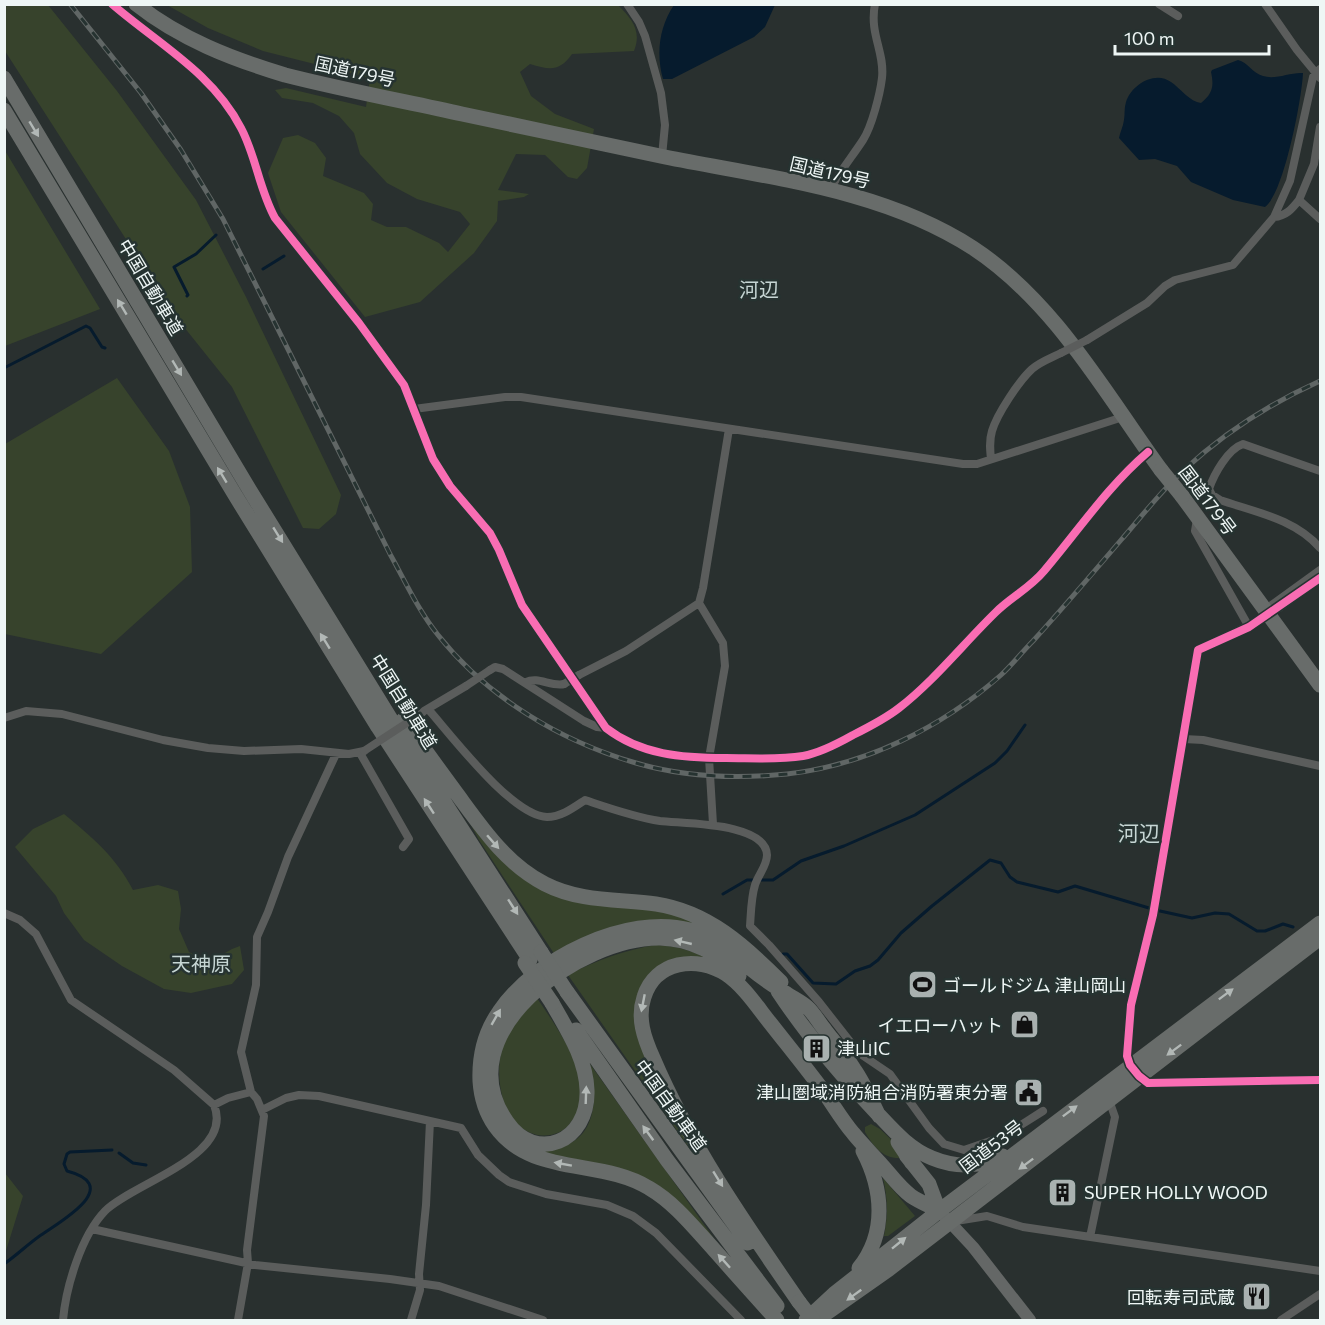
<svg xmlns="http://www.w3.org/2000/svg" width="1325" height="1325" viewBox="0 0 1325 1325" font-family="Commissioner,'Noto Sans JP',sans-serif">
<rect width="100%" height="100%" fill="#29302f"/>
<path fill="#37432c" d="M 5,4 L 48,5 L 117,91 L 196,200 L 246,297 L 341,495 L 336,514 L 319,529 L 303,528 L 232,387 L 176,317 L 5,51 Z
M 167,5 L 618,5 C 632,19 642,31 634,51 L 572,54 C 559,72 550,70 530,64 L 520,72 L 531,96 L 555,114 L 594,129 L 587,168 L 577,179 L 568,177 L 545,155 L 516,154 L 498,190 L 529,194 L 524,197 L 498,201 L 497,221 L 474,253 L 420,302 L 365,317 L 281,212 L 268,173 L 283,138 L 298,135 L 315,143 L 326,158 L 323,176 L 364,193 L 373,204 L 371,220 L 387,227 L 406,227 L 439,243 L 448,252 L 470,224 L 460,212 L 417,199 L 387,183 L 360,154 L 354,133 L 339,116 L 313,103 L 282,98 L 275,90 L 286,88 L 366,107 L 370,78 L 263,51 L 208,28 Z
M 4,149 L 100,309 L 5,346 L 4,346 Z
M 117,378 L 169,451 L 190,507 L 192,572 L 101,654 L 5,634 L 5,444 Z
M 463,810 L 522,876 L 682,914 L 706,932 L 555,955 L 479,840 Z
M 64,814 C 92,837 116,857 133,890 L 158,885 L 178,891 L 181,909 L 179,929 L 189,952 L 209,962 L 232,949 L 240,946 L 244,970 L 232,984 L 191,993 L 164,989 L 122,966 L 84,940 L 64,913 L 56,896 L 15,847 L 33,829 Z
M 656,945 C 676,946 695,951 712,961 C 669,966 643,957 636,1009 L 720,1192 L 568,975 C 597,960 625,950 656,945 Z
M 537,998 C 555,1025 594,1077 579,1111 C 577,1115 573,1119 571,1122 C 563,1134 547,1138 534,1134 C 498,1124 491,1063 508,1034 C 515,1021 527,1010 537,998 Z
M 590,1064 L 720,1247 L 676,1201 L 555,1159 L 525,1145 C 538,1145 556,1148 568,1144 C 598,1132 597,1089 590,1064 Z
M 871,1124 L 880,1129 L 903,1151 L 901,1158 C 883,1159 874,1147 865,1132 L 865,1127 Z
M 5,1173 L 23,1196 L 5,1254 Z
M 883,1178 L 915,1216 L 888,1236 L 884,1236 C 888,1216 888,1199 883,1178 Z"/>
<path fill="#061b2d" d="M 674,5 L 674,4 L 775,5 L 765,27 L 754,37 L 672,79 L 663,79 C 656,54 659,27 674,5 Z
M 1238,60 C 1248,62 1252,73 1263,76 C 1276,80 1290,72 1303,73 C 1302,98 1284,194 1265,207 L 1233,200 L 1191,182 L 1177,166 L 1155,159 L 1139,160 L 1119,138 C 1120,132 1123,127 1124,120 C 1125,114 1124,108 1126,102 C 1131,85 1155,70 1171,82 C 1180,88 1190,102 1201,103 C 1213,93 1214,86 1211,72 L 1212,70 Z"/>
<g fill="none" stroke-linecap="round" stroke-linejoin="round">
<path stroke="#061b2d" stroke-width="3" d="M 263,269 L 284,256
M 187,296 L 188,295 L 174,267 L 196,254 L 216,235
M 4,368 L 86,326 L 90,328 L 102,347 L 105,348
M 723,894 L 747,880 L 773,880 L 801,861 L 844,846 L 915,815 L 995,763 L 1007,751 L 1025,725
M 1160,911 L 1192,918 L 1215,913 L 1229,914 L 1257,931 L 1265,931 L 1283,924 L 1293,927
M 783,954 L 787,954 L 813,983 L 836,984 L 855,971 L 870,966 L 878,960 L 901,933 L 932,906 L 990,860 L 1001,863 L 1010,877 L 1017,882 L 1058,892 L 1075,886 L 1149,908
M 119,1153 L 133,1163 L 146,1165
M 4,1264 C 17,1255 28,1244 41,1235 C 61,1221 124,1186 67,1171 L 64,1164 L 67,1154 L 70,1152 L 112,1150"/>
<path stroke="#5b5d5c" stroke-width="8" d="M 112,4 C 157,43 213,73 241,128 C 256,156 259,189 275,218 L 359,323 L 404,385 L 433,459 L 450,486 L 490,533 L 499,550 L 522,605 L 606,728 C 641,755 682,758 726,758 C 751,758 778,760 803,756 C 820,753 837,744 853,735 C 869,727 885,719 899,708 C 934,681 964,643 996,612 C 1011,597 1030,588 1044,571 C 1078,531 1108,486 1148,452
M 627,4 L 639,22 L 645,36 L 661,93 L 665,125 L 662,156
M 1159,4 L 1178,16
M 1265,4 L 1297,50 L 1320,78
M 1320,127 L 1314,164 L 1299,200 L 1320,219
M 830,190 C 839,172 852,157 863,140 C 872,126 880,94 882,78 C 885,52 869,34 875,4
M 1274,217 L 1290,181 L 1313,77 L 1320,69
M 1087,340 L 1147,303 L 1165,286 L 1175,280 L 1233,265 L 1274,217 C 1286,216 1292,209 1299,200
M 414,409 L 505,397 L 521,397 L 963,464 L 977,464 L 1123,417
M 991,459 C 990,450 989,441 992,431 C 997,414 1019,381 1032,369 C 1040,362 1051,358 1061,353
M 1320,471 L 1243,444 C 1228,449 1214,474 1209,489 L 1212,495 L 1220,500 C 1255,512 1295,519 1320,548
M 1197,519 L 1195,531 L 1249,627
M 699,603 L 723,643 L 725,666 L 709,758 L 713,824
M 1279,608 L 1320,578
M 1266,609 L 1320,570
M 1258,621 L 1198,650 L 1153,915 L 1131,1005 L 1127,1056 L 1130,1065 L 1139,1076 L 1148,1083 L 1320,1080
M 490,670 L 495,667 L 503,669 L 584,721 L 597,727 L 606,728
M 579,675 L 626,651 L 699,603 L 703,588 L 729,429
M 526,682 C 538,676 551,687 564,684
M 428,709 C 452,736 512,816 547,817 C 561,817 573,808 585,800 C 609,808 634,817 660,821 C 683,824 766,822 767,855 C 767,866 758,875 755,885 C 751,898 751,913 750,926 L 769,945 L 819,1002 L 859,1053 L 890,1074 L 929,1128 L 944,1144 L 964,1150 L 1002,1137 L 1043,1111
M 424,711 L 466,686
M 4,718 L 26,711 L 62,714 L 163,740 L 208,748 L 244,751 L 301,749 L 349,754 L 364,751
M 1184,739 L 1203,740 L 1320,766
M 360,753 L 409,839 L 403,847
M 4,913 L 20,920 L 36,934 L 71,1000 L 174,1070 L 214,1105 C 235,1156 133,1183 105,1211 C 81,1236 66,1287 63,1320
M 214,1105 L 228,1098 L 251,1092
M 262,1110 L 286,1098 L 299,1095 L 319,1096 L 461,1128 L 478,1155 L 499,1175 L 509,1182 L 546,1194 L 607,1205 L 633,1216 L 656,1233 L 741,1320
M 956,1221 L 987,1216 L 1023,1227 L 1320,1271
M 92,1229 L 255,1265 L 390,1279 L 439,1286 L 543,1320
M 1090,1237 L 1115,1117 L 1109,1100
M 238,1320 L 248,1263 L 247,1250 L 264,1116 L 257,1099 L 251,1092 L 241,1052 L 256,985 L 257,937 L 268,912 L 288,857 L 336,754
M 411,1320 L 420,1290 L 419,1274 L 426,1205 L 430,1121
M 1281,1320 L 1320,1294"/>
<path stroke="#646766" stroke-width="12" d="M 945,1217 L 973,1247 L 1030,1320"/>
<path stroke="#686c6a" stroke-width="15" d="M 136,4 C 180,39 232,59 285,75 C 344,90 403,101 462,114 C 530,128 597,143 665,157 C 769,178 882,189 973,248 C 1055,302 1105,393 1161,470
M 4,78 L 249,489 L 390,718 L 541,952
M 4,110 L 235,495 L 378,727 L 530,960
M 1182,496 L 1320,685
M 403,720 C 421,745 439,769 457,794 C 482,828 506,864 545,884 C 580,902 618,899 656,904 C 708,912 745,946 781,982
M 778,991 C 807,1035 840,1074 876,1112 C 893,1130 909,1149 932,1158 C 956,1168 981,1167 1003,1156
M 567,992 L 748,1243
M 552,1003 C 567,1030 586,1058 587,1090 C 589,1142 536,1164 507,1122 C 444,1033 580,937 660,938 C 691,939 719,953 739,976
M 576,1030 L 667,1160 L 777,1306
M 898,1142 L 912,1163
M 906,1155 L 929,1184 L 939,1211
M 859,1268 C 887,1233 883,1189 863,1151
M 799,1302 C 745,1224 690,1145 653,1058 C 644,1038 637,1018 644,997 C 655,961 697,955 726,974 C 744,986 758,1008 771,1024 C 789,1047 807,1069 824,1092 C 834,1106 842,1120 853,1133 C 861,1143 871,1153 880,1163 C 890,1174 899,1187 911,1196 C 920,1202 930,1206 939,1211
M 818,1319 L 889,1269 L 1320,938
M 777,1320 C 754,1295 732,1270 709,1244 C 691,1224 673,1202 649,1188 C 601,1158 531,1177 495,1126 C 486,1113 481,1097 480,1081 C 479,1057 485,1032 499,1012 C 534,959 627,913 690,930 C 715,937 731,954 751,969 C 762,978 774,986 787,994 C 793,998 801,1002 807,1007 C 814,1013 819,1023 825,1030 C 835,1043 845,1055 854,1069 C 864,1083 871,1100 879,1116
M 806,1320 L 834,1294 L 939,1211 L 1320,923"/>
<defs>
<path id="rail" d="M 70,4 L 141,93 L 181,150 L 223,219 L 390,554 C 405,581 418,610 438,635 C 487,697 560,741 636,763 C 684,777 737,779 787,774 C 866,765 941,728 1001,675 C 1012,665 1022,652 1033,641 C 1063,608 1092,574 1121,540 C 1142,516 1161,491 1184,470 C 1224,433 1271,403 1320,381"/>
</defs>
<use href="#rail" stroke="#606665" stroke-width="5"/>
<use href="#rail" stroke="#263331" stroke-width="3" stroke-dasharray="9" stroke-linecap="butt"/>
<path stroke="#5b5d5c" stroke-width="8" d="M 1061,353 L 1087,340
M 564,684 L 579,675
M 466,686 L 490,670
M 364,751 L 422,713"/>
<path stroke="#686c6a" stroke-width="15" d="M 1161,470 L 1182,496
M 541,952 L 567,992
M 525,963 L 552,1003
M 799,1302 L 813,1320"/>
<defs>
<path id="cycleway" d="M 112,4 C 157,43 213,73 241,128 C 256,156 259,189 275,218 L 359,323 L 404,385 L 433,459 L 450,486 L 490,533 L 499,550 L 522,605 L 606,728 C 641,755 682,758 726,758 C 751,758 778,760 803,756 C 820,753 837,744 853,735 C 869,727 885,719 899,708 C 934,681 964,643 996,612 C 1011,597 1030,588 1044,571 C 1078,531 1108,486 1148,452
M 1320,578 L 1249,627 L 1198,650 L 1153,915 L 1131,1005 L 1127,1056 L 1130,1065 L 1139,1076 L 1148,1083 L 1320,1080"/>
</defs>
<use href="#cycleway" stroke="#263331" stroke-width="11"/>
<use href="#cycleway" stroke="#f96db3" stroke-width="8"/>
</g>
<defs><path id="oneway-solid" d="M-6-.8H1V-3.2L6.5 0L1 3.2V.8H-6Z" transform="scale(1.5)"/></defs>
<g fill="#b2b8b6">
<use href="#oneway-solid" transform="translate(34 129) rotate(59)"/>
<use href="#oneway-solid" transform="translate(122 307) rotate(-121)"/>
<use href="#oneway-solid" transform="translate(177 368) rotate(59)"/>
<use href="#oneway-solid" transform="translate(222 475) rotate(-121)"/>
<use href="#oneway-solid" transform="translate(278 535) rotate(58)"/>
<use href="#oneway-solid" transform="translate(325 641) rotate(-122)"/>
<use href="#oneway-solid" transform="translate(429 806) rotate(-123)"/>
<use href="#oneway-solid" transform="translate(493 842) rotate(49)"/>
<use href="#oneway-solid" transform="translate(513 907) rotate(57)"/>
<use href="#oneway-solid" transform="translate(683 942) rotate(-167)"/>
<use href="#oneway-solid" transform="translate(1226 994) rotate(-37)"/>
<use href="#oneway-solid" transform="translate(643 1003) rotate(101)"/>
<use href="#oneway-solid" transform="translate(496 1017) rotate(-60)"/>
<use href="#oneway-solid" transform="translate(1174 1050) rotate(143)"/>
<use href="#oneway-solid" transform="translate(586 1095) rotate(-88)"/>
<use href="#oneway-solid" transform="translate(1070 1111) rotate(-37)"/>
<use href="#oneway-solid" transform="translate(648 1133) rotate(-126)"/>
<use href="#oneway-solid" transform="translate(563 1164) rotate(-170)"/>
<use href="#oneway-solid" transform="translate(1026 1164) rotate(143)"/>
<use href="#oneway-solid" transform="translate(718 1179) rotate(58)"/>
<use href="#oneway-solid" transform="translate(899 1243) rotate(-39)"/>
<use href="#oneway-solid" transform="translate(724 1261) rotate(-132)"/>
<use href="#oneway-solid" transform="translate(854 1295) rotate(144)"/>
</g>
<defs>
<symbol id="stadium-square" viewBox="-11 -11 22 22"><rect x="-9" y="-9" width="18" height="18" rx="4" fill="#a9b1b0" stroke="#263331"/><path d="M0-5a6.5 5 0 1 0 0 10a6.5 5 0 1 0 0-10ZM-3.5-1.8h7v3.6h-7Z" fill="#111"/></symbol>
<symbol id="shop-square" viewBox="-11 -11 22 22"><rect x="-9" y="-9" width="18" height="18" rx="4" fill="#a9b1b0" stroke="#263331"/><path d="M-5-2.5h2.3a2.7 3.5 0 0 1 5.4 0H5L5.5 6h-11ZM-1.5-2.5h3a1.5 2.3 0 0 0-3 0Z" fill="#111"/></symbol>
<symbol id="building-square" viewBox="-11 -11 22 22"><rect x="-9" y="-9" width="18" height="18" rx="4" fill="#a9b1b0" stroke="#263331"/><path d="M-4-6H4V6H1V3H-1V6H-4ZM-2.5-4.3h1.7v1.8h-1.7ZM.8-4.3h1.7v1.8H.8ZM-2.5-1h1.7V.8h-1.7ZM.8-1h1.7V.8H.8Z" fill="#111"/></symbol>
<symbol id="civic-square" viewBox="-11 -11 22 22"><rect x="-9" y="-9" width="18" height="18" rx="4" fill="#a9b1b0" stroke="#263331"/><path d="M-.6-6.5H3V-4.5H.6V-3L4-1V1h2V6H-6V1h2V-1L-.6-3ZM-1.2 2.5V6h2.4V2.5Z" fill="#111"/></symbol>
<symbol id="restaurant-square" viewBox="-11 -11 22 22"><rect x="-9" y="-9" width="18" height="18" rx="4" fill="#a9b1b0" stroke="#263331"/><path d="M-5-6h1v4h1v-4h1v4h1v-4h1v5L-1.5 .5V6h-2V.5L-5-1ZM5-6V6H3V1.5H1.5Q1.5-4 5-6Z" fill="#111"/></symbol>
</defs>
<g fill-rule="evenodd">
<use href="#stadium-square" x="906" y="968" width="33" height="33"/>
<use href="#shop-square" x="1008" y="1008" width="33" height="33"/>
<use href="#building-square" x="800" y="1032" width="33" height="33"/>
<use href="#civic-square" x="1012" y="1076" width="33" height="33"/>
<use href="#building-square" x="1046" y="1176" width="33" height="33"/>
<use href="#restaurant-square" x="1240" y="1280" width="33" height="33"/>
</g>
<g text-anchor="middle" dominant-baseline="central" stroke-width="5" stroke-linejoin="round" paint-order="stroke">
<g font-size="18" fill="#eef6f5" stroke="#263331">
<text transform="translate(355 71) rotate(12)">国道179号</text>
<text transform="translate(830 172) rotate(13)">国道179号</text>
<text transform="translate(151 287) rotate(59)">中国自動車道</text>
<text transform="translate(1208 500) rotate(53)">国道179号</text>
<text transform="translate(404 701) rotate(58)">中国自動車道</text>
<text transform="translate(671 1105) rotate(54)">中国自動車道</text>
<text transform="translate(991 1146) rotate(-37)">国道53号</text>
</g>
<g font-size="18" fill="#eef6f5" stroke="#263331" text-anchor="start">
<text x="943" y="985">ゴールドジム 津山岡山</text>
<text x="1003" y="1025" text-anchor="end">イエローハット</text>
<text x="837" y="1048">津山IC</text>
<text x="1008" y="1092" text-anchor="end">津山圏域消防組合消防署東分署</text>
<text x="1084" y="1192">SUPER HOLLY WOOD</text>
<text x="1235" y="1297" text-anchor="end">回転寿司武蔵</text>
</g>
<g font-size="20" fill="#c6d6d4" stroke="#263331">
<text x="759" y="289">河辺</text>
<text x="201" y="963">天神原</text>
</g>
<g font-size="21" fill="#c6d6d4" stroke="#263331">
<text x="1139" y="832">河辺</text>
</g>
</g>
<rect width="1325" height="1325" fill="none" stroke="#eef6f5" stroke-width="12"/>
<path d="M1115 45v9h154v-9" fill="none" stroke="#eef6f5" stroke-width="3"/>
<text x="1124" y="45" font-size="18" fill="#eef6f5" stroke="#263331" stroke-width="4.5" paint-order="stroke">100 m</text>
</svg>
